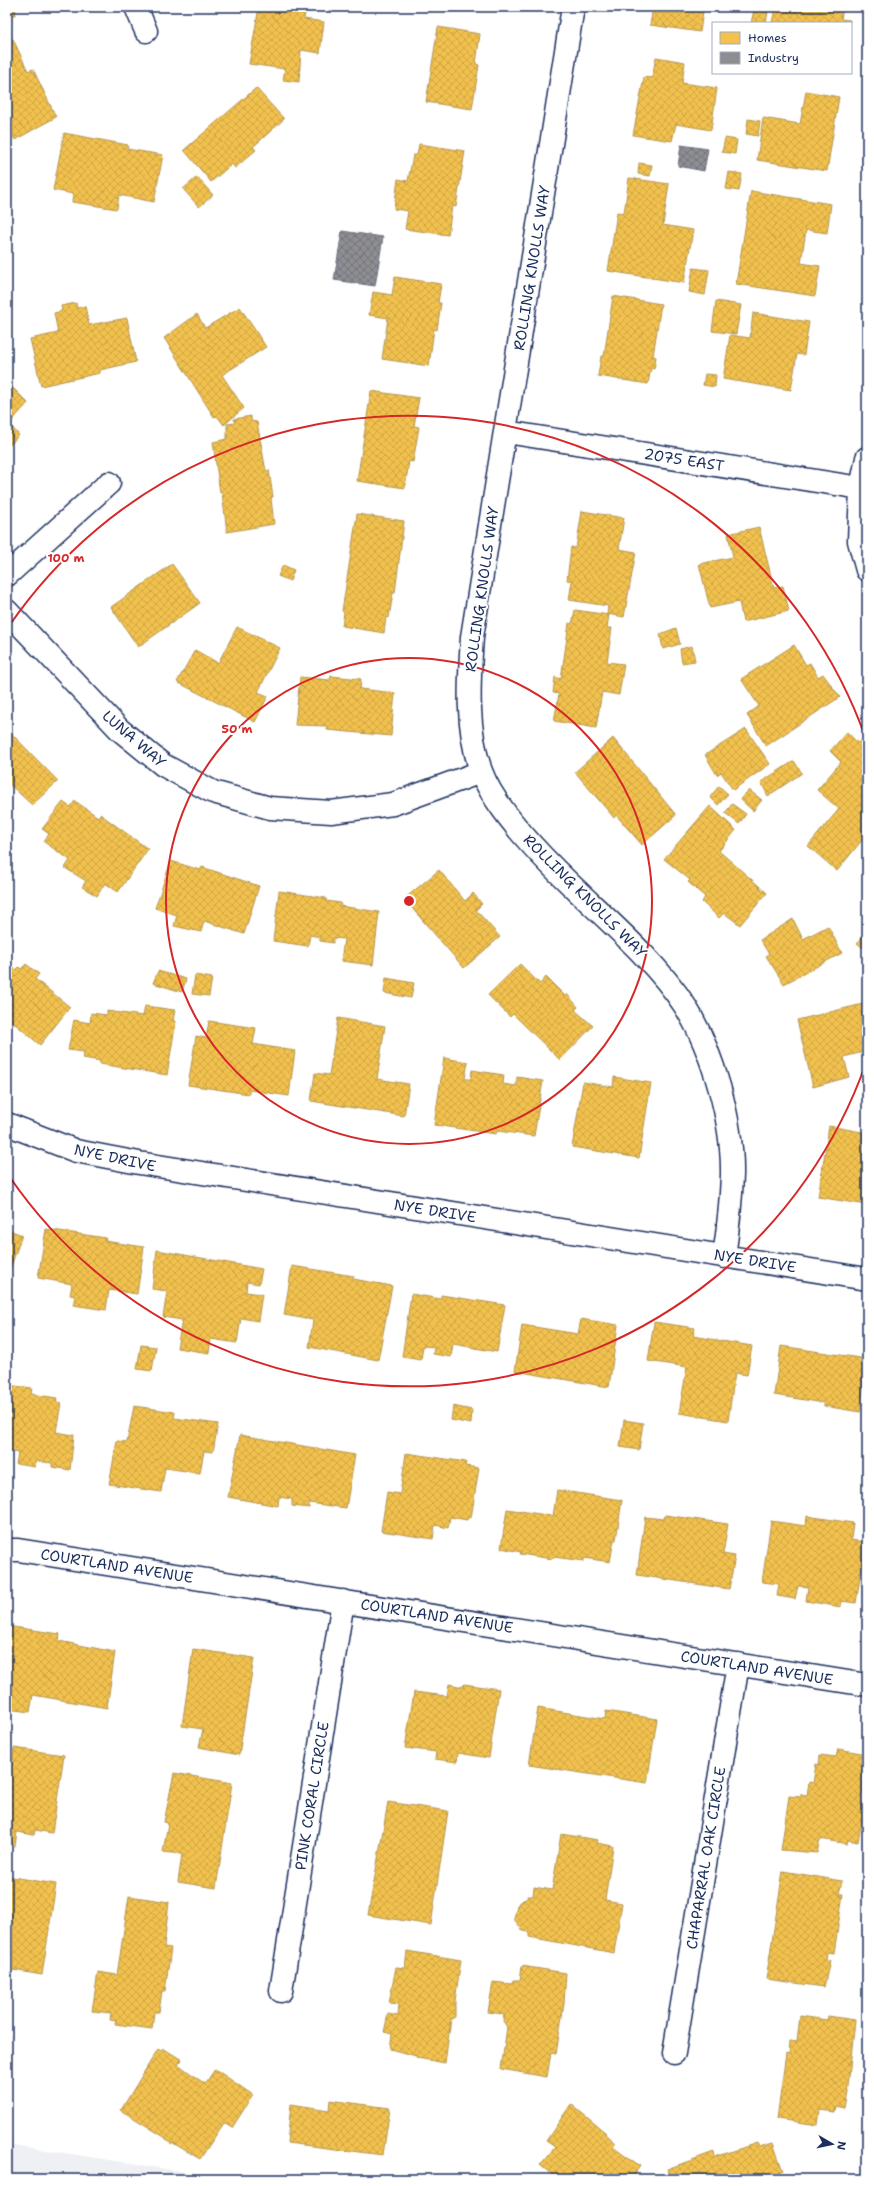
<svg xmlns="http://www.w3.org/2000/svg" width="874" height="2186" viewBox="0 0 874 2186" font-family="'Shantell Sans',sans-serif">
<defs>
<pattern id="homes-cross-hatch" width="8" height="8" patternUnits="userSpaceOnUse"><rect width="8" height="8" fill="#f2c14e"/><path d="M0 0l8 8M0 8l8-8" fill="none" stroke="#cfa646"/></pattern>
<pattern id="industry-cross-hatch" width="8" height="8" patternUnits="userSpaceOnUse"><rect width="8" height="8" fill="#8d8d92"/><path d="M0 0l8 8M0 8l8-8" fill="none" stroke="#72747a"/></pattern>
</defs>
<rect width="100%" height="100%" fill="#fff"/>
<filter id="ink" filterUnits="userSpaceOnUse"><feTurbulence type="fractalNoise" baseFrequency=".025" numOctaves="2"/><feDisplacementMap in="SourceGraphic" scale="8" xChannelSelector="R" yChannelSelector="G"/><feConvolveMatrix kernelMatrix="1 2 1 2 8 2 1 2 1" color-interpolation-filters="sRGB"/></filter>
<g filter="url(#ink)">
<path fill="#eff0f4" d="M 7,2144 L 230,2179 L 7,2179 Z"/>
<path fill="url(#homes-cross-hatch)" stroke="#b29553" d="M 7,7 L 16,7 L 15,15 L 7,14 Z
M 259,7 L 306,7 L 304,19 L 324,22 L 320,53 L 301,50 L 299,82 L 283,80 L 285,69 L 249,64 Z
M 653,7 L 684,7 L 703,11 L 700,32 L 650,25 Z
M 775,7 L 843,7 L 841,19 L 850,20 L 849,23 L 772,23 Z
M 754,10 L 768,12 L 766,23 L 751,23 Z
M 438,27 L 480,34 L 476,64 L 479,65 L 472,109 L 426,102 Z
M 13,39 L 28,71 L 33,69 L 56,117 L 15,140 L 7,124 L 7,42 Z
M 656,57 L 685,62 L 682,83 L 717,88 L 711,130 L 676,124 L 672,141 L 633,135 L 644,77 L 652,78 Z
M 256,88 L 284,119 L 253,147 L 256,150 L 235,168 L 232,164 L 211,182 L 184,150 Z
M 806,91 L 839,97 L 827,171 L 757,160 L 763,118 L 800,124 Z
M 748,119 L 760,121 L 758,136 L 746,134 Z
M 64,133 L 128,145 L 127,149 L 163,155 L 154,202 L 119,195 L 117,209 L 72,202 L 73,194 L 53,190 Z
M 725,138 L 737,140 L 735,154 L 722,152 Z
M 419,144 L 465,151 L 456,207 L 452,206 L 448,235 L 405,229 L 408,211 L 394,209 L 398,179 L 408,181 L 413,155 L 417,155 Z
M 639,163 L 652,165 L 650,176 L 638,174 Z
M 729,172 L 742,174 L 739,191 L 726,189 Z
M 197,177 L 213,195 L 199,207 L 183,189 Z
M 629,178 L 669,184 L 663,225 L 693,230 L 684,283 L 608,271 L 617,212 L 624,213 Z
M 751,191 L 831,204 L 827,233 L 806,230 L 801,263 L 820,266 L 815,296 L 736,284 Z
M 693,268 L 709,270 L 705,295 L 689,292 Z
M 395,277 L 441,284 L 438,303 L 441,303 L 437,330 L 434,329 L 429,366 L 382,359 L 388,318 L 369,315 L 373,292 L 392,295 Z
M 613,296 L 661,304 L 653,356 L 656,357 L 654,369 L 651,368 L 648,384 L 598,376 L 601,356 L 604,356 Z
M 716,301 L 741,305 L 736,334 L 712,331 Z
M 76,303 L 77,308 L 85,306 L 89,325 L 127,318 L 136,362 L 100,370 L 100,373 L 41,386 L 30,339 L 58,333 L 54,313 L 62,311 L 61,306 Z
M 240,307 L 266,347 L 222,375 L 244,408 L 224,425 L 217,416 L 214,417 L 164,338 L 197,314 L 205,328 Z
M 753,313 L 809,322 L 804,355 L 797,354 L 791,390 L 723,379 L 730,335 L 750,338 Z
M 705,374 L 716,375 L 715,387 L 703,385 Z
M 7,382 L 28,403 L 9,424 L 19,435 L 7,448 Z
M 371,391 L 419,398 L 414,426 L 419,427 L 413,462 L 409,461 L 405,488 L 357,481 Z
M 251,416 L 251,421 L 257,422 L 266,471 L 269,470 L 273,497 L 271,498 L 274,524 L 227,532 L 222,493 L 220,493 L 213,442 L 227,439 L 227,424 L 235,423 L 234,419 Z
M 582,511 L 624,518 L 619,549 L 636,552 L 624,617 L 607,614 L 608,606 L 569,600 L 572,581 L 567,580 L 571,547 L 576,548 Z
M 357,514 L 404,521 L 395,593 L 393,593 L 389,618 L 386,617 L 384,633 L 342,626 L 344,612 L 342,611 Z
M 759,527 L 774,588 L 783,586 L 789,611 L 743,622 L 739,602 L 710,608 L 699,564 L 733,557 L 728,534 Z
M 172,564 L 200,603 L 138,647 L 111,607 Z
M 283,565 L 294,570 L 290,581 L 278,576 Z
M 575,610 L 609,615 L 607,628 L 612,628 L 607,662 L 624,664 L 619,695 L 602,692 L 596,728 L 554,721 L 559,694 L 553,693 L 555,677 L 561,679 L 569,623 L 572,624 Z
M 237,627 L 280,648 L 258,692 L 268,696 L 255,722 L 177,682 L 195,650 L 218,663 Z
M 676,628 L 680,644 L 663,649 L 660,634 Z
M 794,645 L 806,665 L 810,663 L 818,677 L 823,674 L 840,697 L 766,746 L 747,715 L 759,706 L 741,679 Z
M 692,646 L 695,661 L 682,663 L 680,649 Z
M 331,676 L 361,679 L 360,689 L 395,693 L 391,736 L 327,730 L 327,726 L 295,725 L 300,677 L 330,680 Z
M 7,729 L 58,781 L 32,805 L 7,782 Z
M 746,729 L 770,764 L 733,790 L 721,772 L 717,775 L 705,755 Z
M 847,732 L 858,743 L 861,740 L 867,745 L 867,834 L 837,871 L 808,846 L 839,809 L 817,790 L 841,762 L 830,751 Z
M 613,738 L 676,815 L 642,845 L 616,815 L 614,818 L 575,772 Z
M 794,761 L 802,773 L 768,796 L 761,782 Z
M 719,786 L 728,794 L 718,805 L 710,797 Z
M 749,790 L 762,800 L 753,811 L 740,799 Z
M 75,801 L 98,817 L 100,814 L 148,849 L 118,892 L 105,883 L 97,896 L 82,887 L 86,881 L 65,868 L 70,860 L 44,842 L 49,834 L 42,829 L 63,802 L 70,807 Z
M 732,804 L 746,814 L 739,824 L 725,813 Z
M 710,806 L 736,830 L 719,851 L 767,893 L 740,925 L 724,913 L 719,918 L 702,902 L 705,897 L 688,882 L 690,880 L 664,859 Z
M 171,861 L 200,870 L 202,867 L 259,886 L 244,934 L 204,921 L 201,932 L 174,926 L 177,915 L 155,908 Z
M 439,870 L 465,901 L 473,893 L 482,904 L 476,910 L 500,937 L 464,968 L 404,899 Z
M 279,891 L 326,898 L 326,901 L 341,903 L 340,906 L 379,912 L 373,965 L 341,961 L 344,939 L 333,938 L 333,943 L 320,941 L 320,937 L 310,935 L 308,946 L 273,941 Z
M 793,919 L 803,939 L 828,926 L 842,953 L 784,984 L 766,956 L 769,954 L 760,940 Z
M 867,931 L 867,951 L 857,943 Z
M 7,962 L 16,970 L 19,967 L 21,969 L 26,964 L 39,974 L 35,979 L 70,1007 L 40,1045 L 7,1017 Z
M 520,964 L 540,984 L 546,977 L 565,996 L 567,994 L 578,1007 L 575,1010 L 593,1026 L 560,1060 L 513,1014 L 510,1017 L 488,995 Z
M 158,971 L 186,979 L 182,992 L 153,983 Z
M 195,975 L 212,978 L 209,996 L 192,994 Z
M 386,978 L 414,983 L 411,998 L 384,993 Z
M 867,1003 L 867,1051 L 844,1057 L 849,1077 L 813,1087 L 797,1020 Z
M 145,1006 L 175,1010 L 173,1021 L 176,1021 L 167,1075 L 100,1064 L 100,1061 L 83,1058 L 84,1052 L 68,1050 L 74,1020 L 90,1023 L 91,1013 L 107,1015 L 107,1011 L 143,1016 Z
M 338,1018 L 385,1026 L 377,1079 L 409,1084 L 404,1116 L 311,1101 L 315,1073 L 329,1075 Z
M 209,1021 L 256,1028 L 253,1044 L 295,1051 L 289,1096 L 249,1090 L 249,1094 L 188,1085 L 196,1036 L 206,1038 Z
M 444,1058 L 468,1062 L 465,1079 L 471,1079 L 472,1070 L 504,1075 L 503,1084 L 516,1086 L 517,1077 L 543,1081 L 534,1136 L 497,1131 L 496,1134 L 434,1125 Z
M 614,1077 L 651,1083 L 639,1158 L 572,1147 L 583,1082 L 613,1087 Z
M 829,1126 L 867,1133 L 867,1205 L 818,1197 Z
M 7,1229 L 22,1235 L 8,1275 L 7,1275 Z
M 46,1229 L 106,1238 L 105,1241 L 144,1247 L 137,1294 L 109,1290 L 106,1310 L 73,1305 L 75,1296 L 70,1295 L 72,1284 L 38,1278 Z
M 157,1250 L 262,1269 L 259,1284 L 247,1282 L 246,1292 L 262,1294 L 258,1321 L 241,1318 L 237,1343 L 211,1339 L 209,1353 L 177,1348 L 182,1320 L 163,1317 L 167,1291 L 152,1289 Z
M 292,1266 L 354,1276 L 353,1279 L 392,1286 L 378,1360 L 309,1347 L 313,1320 L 284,1315 Z
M 411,1294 L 441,1299 L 441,1295 L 505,1305 L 497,1352 L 453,1344 L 451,1357 L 433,1354 L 434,1347 L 423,1346 L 421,1360 L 402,1357 Z
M 581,1319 L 618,1325 L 609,1387 L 515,1371 L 522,1325 L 578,1334 Z
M 654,1322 L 695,1328 L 693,1336 L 752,1346 L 747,1375 L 735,1373 L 728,1421 L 679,1413 L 687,1367 L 648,1361 Z
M 141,1345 L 156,1347 L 152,1371 L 137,1369 Z
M 781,1346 L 867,1359 L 860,1412 L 824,1406 L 824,1403 L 774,1395 Z
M 7,1385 L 32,1388 L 31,1394 L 57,1398 L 56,1402 L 61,1403 L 56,1432 L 74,1435 L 70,1470 L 52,1467 L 52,1463 L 36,1461 L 35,1467 L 16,1464 L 18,1453 L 7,1451 Z
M 134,1406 L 175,1412 L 174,1418 L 218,1424 L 213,1452 L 204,1451 L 200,1473 L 165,1468 L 161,1492 L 109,1484 L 117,1441 L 127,1442 Z
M 453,1406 L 472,1410 L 471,1424 L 451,1420 Z
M 624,1420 L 643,1423 L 639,1450 L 620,1447 Z
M 240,1435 L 355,1455 L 346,1508 L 309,1503 L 309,1508 L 292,1506 L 292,1499 L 279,1497 L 278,1506 L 228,1497 Z
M 406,1453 L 466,1462 L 465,1466 L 479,1468 L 471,1518 L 468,1517 L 467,1520 L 450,1517 L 448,1528 L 435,1525 L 433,1539 L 381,1531 L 387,1492 L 400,1494 Z
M 557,1490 L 622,1500 L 616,1540 L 614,1540 L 610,1562 L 584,1558 L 584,1561 L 553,1557 L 552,1559 L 520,1554 L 521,1552 L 501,1548 L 507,1509 L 553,1516 Z
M 665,1515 L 728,1524 L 723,1554 L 735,1556 L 729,1589 L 637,1575 L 645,1517 L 664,1519 Z
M 807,1516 L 853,1523 L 851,1540 L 866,1542 L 856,1603 L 841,1601 L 841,1607 L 806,1601 L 808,1587 L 798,1586 L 795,1599 L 777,1596 L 779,1584 L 762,1582 L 771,1521 L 806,1526 Z
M 7,1626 L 60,1634 L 59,1641 L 115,1652 L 107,1708 L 33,1695 L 30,1712 L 7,1709 Z
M 193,1649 L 254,1658 L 239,1755 L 199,1747 L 203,1729 L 182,1726 Z
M 449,1684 L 463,1687 L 464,1684 L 499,1689 L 489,1758 L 458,1753 L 457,1762 L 435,1759 L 436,1752 L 405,1748 L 414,1692 L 447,1696 Z
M 538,1708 L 605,1719 L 606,1711 L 657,1719 L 647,1783 L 529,1765 Z
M 14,1748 L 64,1755 L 52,1833 L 35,1830 L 34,1835 L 17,1832 L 15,1846 L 7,1845 L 7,1773 L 10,1774 Z
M 838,1749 L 867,1754 L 861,1802 L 865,1803 L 858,1842 L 848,1840 L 847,1844 L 820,1839 L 817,1853 L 781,1850 L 789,1796 L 801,1797 L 801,1794 L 807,1795 L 809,1782 L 813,1783 L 816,1764 L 819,1765 L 820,1755 L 836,1757 Z
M 174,1773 L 232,1783 L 216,1888 L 178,1882 L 182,1854 L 163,1852 L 168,1823 L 164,1822 Z
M 388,1802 L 448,1811 L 431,1925 L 368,1915 Z
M 561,1834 L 598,1840 L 597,1843 L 613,1846 L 605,1900 L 622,1903 L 614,1953 L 529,1937 L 529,1932 L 523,1931 L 514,1919 L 517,1905 L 528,1896 L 533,1896 L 534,1887 L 552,1890 Z
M 783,1871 L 842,1881 L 839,1894 L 843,1894 L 834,1953 L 827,1952 L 826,1960 L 830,1960 L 824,1987 L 766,1979 Z
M 7,1876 L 56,1884 L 42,1975 L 7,1969 Z
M 129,1896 L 169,1902 L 164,1947 L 171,1948 L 165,1991 L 162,1991 L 159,2012 L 154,2012 L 152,2029 L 115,2024 L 116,2021 L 110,2020 L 111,2013 L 92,2011 L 98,1972 L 117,1975 Z
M 407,1951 L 461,1960 L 455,2001 L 455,2017 L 451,2019 L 445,2063 L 417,2058 L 416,2056 L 390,2049 L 392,2034 L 384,2032 L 388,2014 L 398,2016 L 399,2004 L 389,2003 L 396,1967 L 405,1968 Z
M 522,1966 L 566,1973 L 564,2004 L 556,2054 L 551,2053 L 547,2077 L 501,2069 L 507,2027 L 503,2021 L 504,2014 L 488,2012 L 493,1982 L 512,1984 L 513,1980 L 520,1980 Z
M 800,2016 L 827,2020 L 828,2016 L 855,2020 L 848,2086 L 844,2108 L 836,2106 L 835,2112 L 820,2110 L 818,2125 L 777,2119 L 786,2053 L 789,2054 L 790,2041 L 797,2042 Z
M 7,2035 L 10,2036 L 7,2046 Z
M 163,2048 L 182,2060 L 178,2064 L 205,2084 L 215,2069 L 253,2095 L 232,2128 L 224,2123 L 200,2159 L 173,2143 L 172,2144 L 165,2140 L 166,2138 L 121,2110 L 158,2049 L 161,2051 Z
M 330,2100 L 390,2108 L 383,2155 L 287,2143 L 291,2104 L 329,2110 Z
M 571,2104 L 606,2133 L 605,2134 L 615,2143 L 613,2146 L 640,2166 L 631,2179 L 557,2179 L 540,2165 L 555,2147 L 546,2141 Z
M 757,2143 L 759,2147 L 773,2143 L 783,2171 L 779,2173 L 781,2179 L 670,2179 L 667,2169 L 714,2152 L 715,2157 Z"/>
<path fill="url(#industry-cross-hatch)" stroke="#6b7182" d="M 681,145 L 708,149 L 704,171 L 678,166 Z
M 342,231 L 383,237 L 375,286 L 334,280 Z"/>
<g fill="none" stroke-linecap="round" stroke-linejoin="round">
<defs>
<path id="minor" d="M 136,7 L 146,31
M 573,7 L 472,637 C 469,682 466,728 481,771 C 495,809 539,854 568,882 C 607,920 656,961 685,1006 C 713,1051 733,1122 732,1175 C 731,1203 728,1229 724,1257
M 506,432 L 861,488
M 867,458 L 861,488 L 859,541 L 867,570
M 7,575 L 109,483
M 7,611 L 120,730 L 163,765 L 213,792 L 270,808 L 331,812 L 393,804 L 481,772
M 7,1124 L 76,1151 L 139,1163 L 867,1279
M 7,1550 L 18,1550 L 867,1685
M 281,1991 L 343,1601
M 674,2053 L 738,1664"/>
</defs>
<use href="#minor" stroke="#1b2f5e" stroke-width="25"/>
<use href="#minor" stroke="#fff" stroke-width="22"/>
</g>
</g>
<g fill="none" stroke="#d62828" stroke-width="2">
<circle cx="409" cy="901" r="243"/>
<path d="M866 1063A485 485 0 0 1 9 1176M9 626A485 485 0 0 1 866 739"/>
</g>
<g text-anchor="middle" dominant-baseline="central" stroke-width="4" stroke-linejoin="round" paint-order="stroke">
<g font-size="15" fill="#1b2f5e" stroke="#fff">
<text transform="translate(532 268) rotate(-81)">ROLLING KNOLLS WAY</text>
<text transform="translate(684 460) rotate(9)">2075 EAST</text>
<text transform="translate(482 589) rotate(-82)">ROLLING KNOLLS WAY</text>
<text transform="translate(134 739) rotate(41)">LUNA WAY</text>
<text transform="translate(585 896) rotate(45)">ROLLING KNOLLS WAY</text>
<text transform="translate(115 1158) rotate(12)">NYE DRIVE</text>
<text transform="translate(435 1211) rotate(9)">NYE DRIVE</text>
<text transform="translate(755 1261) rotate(9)">NYE DRIVE</text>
<text transform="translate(117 1566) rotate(9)">COURTLAND AVENUE</text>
<text transform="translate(437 1616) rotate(9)">COURTLAND AVENUE</text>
<text transform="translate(757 1668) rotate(9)">COURTLAND AVENUE</text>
<text transform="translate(312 1796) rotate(-81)">PINK CORAL CIRCLE</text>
<text transform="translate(706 1858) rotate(-81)">CHAPARRAL OAK CIRCLE</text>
</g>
</g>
<circle cx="409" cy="901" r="6" fill="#d62828" stroke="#fff" stroke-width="2"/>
<g font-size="12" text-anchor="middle" font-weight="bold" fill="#d62828" stroke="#fff" stroke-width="4" stroke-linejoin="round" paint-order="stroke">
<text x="66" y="562">100 m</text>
<text x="237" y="733">50 m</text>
</g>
<rect width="874" height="2186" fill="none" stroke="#fff" stroke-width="24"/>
<rect x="12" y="12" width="850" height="2162" fill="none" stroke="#1b2f5e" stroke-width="1.5" filter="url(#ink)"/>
<rect x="712" y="22" width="140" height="52" fill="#ffffff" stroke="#a4acbf"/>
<rect x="720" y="32" width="20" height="12" fill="#f2c14e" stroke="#a4acbf"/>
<text x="748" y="42" font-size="12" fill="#1b2f5e">Homes</text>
<rect x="720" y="52" width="20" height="12" fill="#8d8d92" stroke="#a4acbf"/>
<text x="748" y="62" font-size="12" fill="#1b2f5e">Industry</text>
<g transform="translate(832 2144) rotate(99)" stroke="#ffffff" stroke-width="3" paint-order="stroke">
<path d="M0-3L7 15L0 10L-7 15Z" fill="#1b2f5e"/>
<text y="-6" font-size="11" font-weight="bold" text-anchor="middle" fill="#1b2f5e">N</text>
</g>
</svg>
